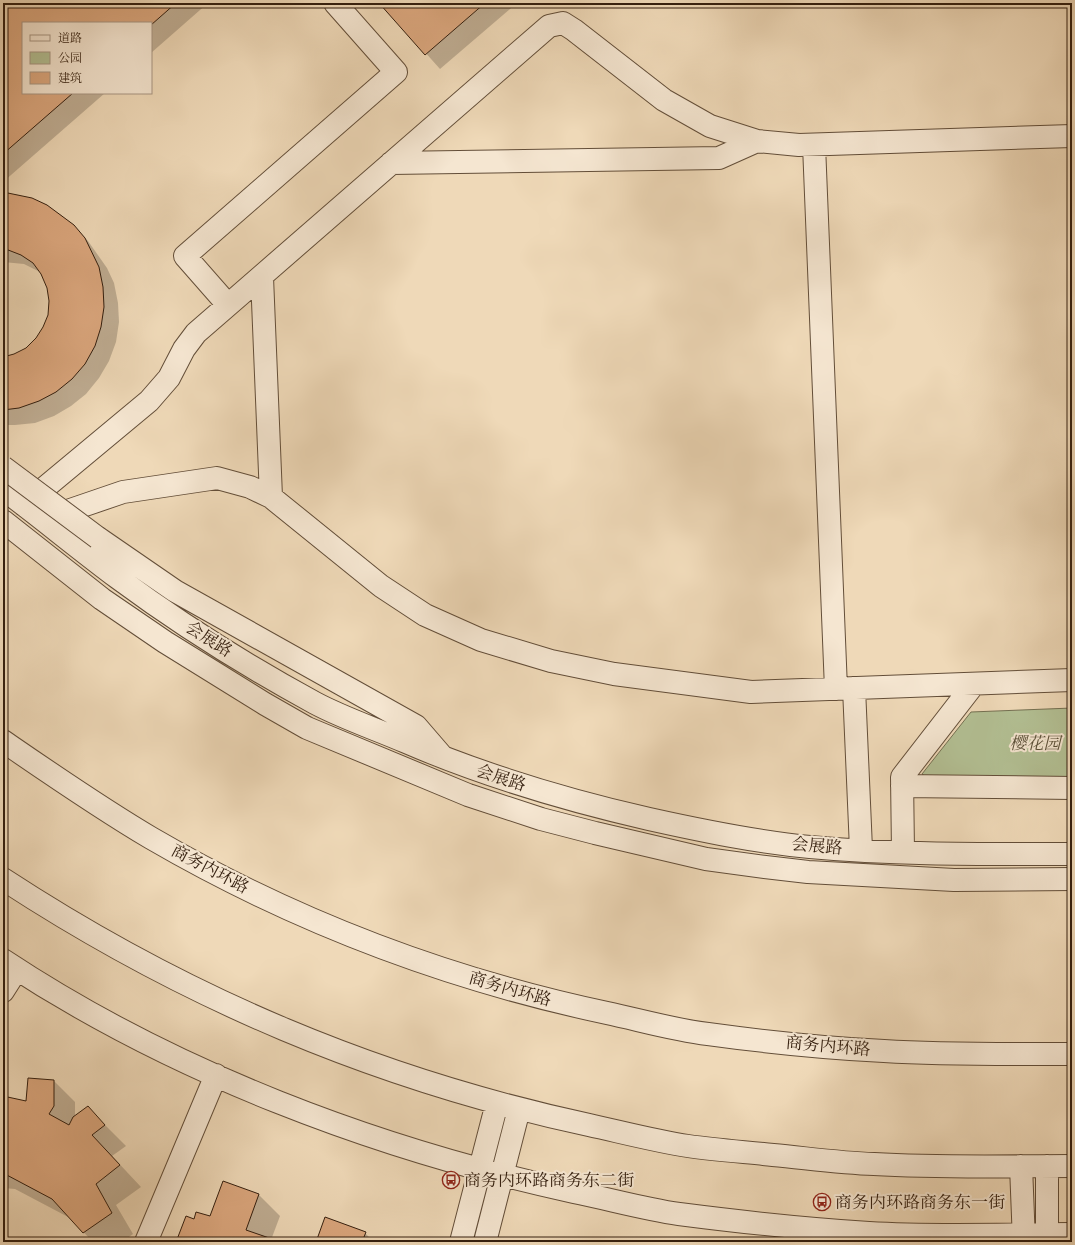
<svg xmlns="http://www.w3.org/2000/svg" width="1075" height="1245" viewBox="0 0 1075 1245" font-family="'IM FELL Double Pica','Noto Serif SC',serif">
<rect width="100%" height="100%" fill="#efd9b8"/>
<filter id="stains"><feTurbulence type="fractalNoise" baseFrequency=".005" numOctaves="4"/><feColorMatrix values="0 0 0 0 .2 0 0 0 0 .09 0 0 0 0 .02 0 0 0 .5 -.17"/></filter>
<radialGradient id="worn" r=".72"><stop offset=".6" stop-color="#630" stop-opacity="0"/><stop offset="1" stop-color="#630" stop-opacity=".3"/></radialGradient>
<path fill="#b3c094" stroke="#747052" d="M 1072,708 L 1072,777 L 928,778 L 922,774 L 971,712 Z"/>
<path fill="#0003" d="M 3,3 L 208,3 L 151,53 L 151,23 L 23,23 L 23,93 L 105,93 L 3,182 Z
M 381,3 L 517,3 L 440,69 Z
M 3,193 L 32,199 L 61,215 L 73,226 L 88,241 L 107,268 L 114,283 L 118,303 L 119,322 L 116,342 L 109,361 L 99,378 L 86,394 L 71,406 L 54,416 L 35,423 L 15,425 L 3,425 L 3,359 L 15,355 L 26,349 L 36,339 L 44,328 L 49,315 L 50,301 L 48,287 L 40,272 L 24,264 L 3,262 Z
M 29,1080 L 54,1081 L 75,1102 L 75,1117 L 88,1108 L 126,1146 L 112,1156 L 141,1187 L 116,1205 L 133,1234 L 122,1242 L 93,1242 L 70,1218 L 15,1189 L 3,1188 L 3,1097 L 27,1102 Z
M 259,1195 L 280,1216 L 271,1240 L 275,1242 L 177,1242 L 194,1220 L 210,1218 Z
M 365,1233 L 374,1242 L 317,1242 Z"/>
<path fill="#dba77e" stroke="#341f0f" d="M 3,3 L 176,3 L 151,25 L 151,23 L 23,23 L 23,93 L 73,93 L 3,154 Z
M 379,3 L 485,3 L 425,55 Z
M 3,192 L 32,198 L 47,205 L 74,225 L 85,238 L 99,267 L 103,287 L 104,307 L 101,327 L 95,346 L 85,364 L 72,379 L 56,392 L 39,401 L 19,408 L 3,410 L 3,357 L 14,354 L 26,348 L 36,338 L 43,327 L 48,315 L 49,301 L 47,288 L 41,274 L 33,263 L 21,255 L 3,248 Z
M 28,1078 L 54,1080 L 54,1106 L 49,1114 L 69,1125 L 73,1117 L 88,1106 L 105,1125 L 92,1135 L 120,1165 L 96,1184 L 112,1213 L 83,1233 L 52,1199 L 3,1173 L 3,1096 L 26,1101 Z
M 223,1181 L 259,1194 L 246,1230 L 275,1240 L 274,1242 L 176,1242 L 186,1216 L 194,1219 L 196,1212 L 210,1216 Z
M 325,1217 L 366,1232 L 362,1242 L 316,1242 Z"/>
<g fill="none" stroke-linecap="round" stroke-linejoin="round">
<defs>
<path id="minor" d="M 814,145 L 836,689
M 391,163 L 719,158 L 757,141
M 262,277 L 271,497
M 228,305 L 185,256 L 396,72 L 335,3
M 3,489 C 42,518 79,549 118,578 C 180,624 247,666 315,703 C 343,718 376,729 406,742 C 485,776 566,800 649,819 C 703,831 756,842 810,847 C 897,855 985,854 1072,854
M 24,505 L 149,401 L 169,378 L 184,349 L 196,333 L 549,26 L 563,23 L 574,30 L 664,100 L 710,126 L 757,141 L 799,145 L 1072,136
M 47,518 L 123,492 L 217,478 L 250,487 L 271,497 L 381,586 L 425,615 L 481,640 L 551,661 L 614,674 L 751,692 L 1072,680
M 3,521 L 102,599 L 165,642 L 265,704 L 307,728 L 468,795 L 541,819 L 595,833 L 706,859 L 765,867 L 808,872 L 954,880 L 1072,879
M 98,538 L 175,591 L 416,726 L 441,755
M 854,688 L 861,849
M 3,741 C 51,774 100,808 151,838 C 292,920 447,979 607,1013 C 640,1020 674,1030 708,1034 C 766,1042 825,1048 884,1051 C 946,1055 1009,1054 1072,1054
M 902,786 L 1072,788
M 903,851 L 902,777 L 974,684
M 3,879 C 185,998 376,1079 589,1125 C 621,1132 655,1141 688,1146 C 716,1150 745,1152 773,1155 C 806,1158 840,1163 874,1164 C 940,1168 1006,1166 1072,1166
M 3,960 C 172,1072 376,1149 574,1192 C 609,1199 644,1209 679,1214 C 741,1222 806,1229 869,1233 C 936,1237 1005,1234 1072,1234
M 3,991 L 17,969
M 1021,1166 L 1024,1242
M 1047,1166 L 1047,1242
M 146,1242 L 216,1075
M 461,1242 L 497,1103
M 485,1242 L 519,1109"/>
</defs>
<use href="#minor" stroke="#634e39" stroke-width="24"/>
<use href="#minor" stroke="#f5e6d1" stroke-width="22"/>
<defs>
<path id="minor-bridge" d="M 3,467 L 98,538"/>
</defs>
<use href="#minor-bridge" stroke="#634e39" stroke-width="24" stroke-linecap="butt"/>
<use href="#minor-bridge" stroke="#f5e6d1" stroke-width="22"/>
</g>
<defs>
<symbol id="bus-ring" viewBox="-11 -11 22 22"><circle r="9.5" fill="#f5e6d1" stroke="#8f2418" stroke-width="1.5"/><path d="M-5-6H5V4H4V6H2V4H-2V6H-4V4H-5ZM-3.5-4V0h7V-4ZM-3.5 1.2v1.5H-2V1.2ZM2 1.2v1.5H3.5V1.2Z" fill="#8f2418"/></symbol>
</defs>
<g fill-rule="evenodd">
<use href="#bus-ring" x="441" y="1170" width="20" height="20"/>
<use href="#bus-ring" x="812" y="1192" width="20" height="20"/>
</g>
<g text-anchor="middle" dominant-baseline="central" stroke-width="4" stroke-linejoin="round" paint-order="stroke">
<g font-size="17" fill="#341f0f" stroke="#f5e6d1">
<text transform="translate(209 639) rotate(32)">会展路</text>
<text transform="translate(501 778) rotate(18)">会展路</text>
<text transform="translate(817 846) rotate(5)">会展路</text>
<text transform="translate(210 869) rotate(28)">商务内环路</text>
<text transform="translate(510 989) rotate(16)">商务内环路</text>
<text transform="translate(828 1046) rotate(5)">商务内环路</text>
</g>
<g font-size="17" font-style="italic" fill="#5a4f37" stroke="#f5e6d1">
<text x="1035" y="743">樱花园</text>
</g>
<g font-size="17" fill="#341f0f" stroke="#f5e6d1" text-anchor="start">
<text x="464" y="1180">商务内环路商务东二街</text>
<text x="835" y="1202">商务内环路商务东一街</text>
</g>
</g>
<rect width="1075" height="1245" fill="none" stroke="#efd9b8" stroke-width="16"/>
<rect x="4" y="4" width="1067" height="1237" fill="none" stroke="#341f0f" stroke-width="2"/>
<rect x="8" y="8" width="1059" height="1229" fill="none" stroke="#341f0f"/>
<rect x="22" y="22" width="130" height="72" fill="#f5e6d1" stroke="#a89683"/>
<rect x="30" y="35" width="20" height="6" fill="#f5e6d1" stroke="#a89683"/>
<text x="58" y="42" font-size="12" fill="#341f0f">道路</text>
<rect x="30" y="52" width="20" height="12" fill="#b3c094" stroke="#a89683"/>
<text x="58" y="62" font-size="12" fill="#341f0f">公园</text>
<rect x="30" y="72" width="20" height="12" fill="#dba77e" stroke="#a89683"/>
<text x="58" y="82" font-size="12" fill="#341f0f">建筑</text>
<rect width="100%" height="100%" filter="url(#stains)"/>
<rect width="100%" height="100%" fill="url(#worn)"/>
</svg>
